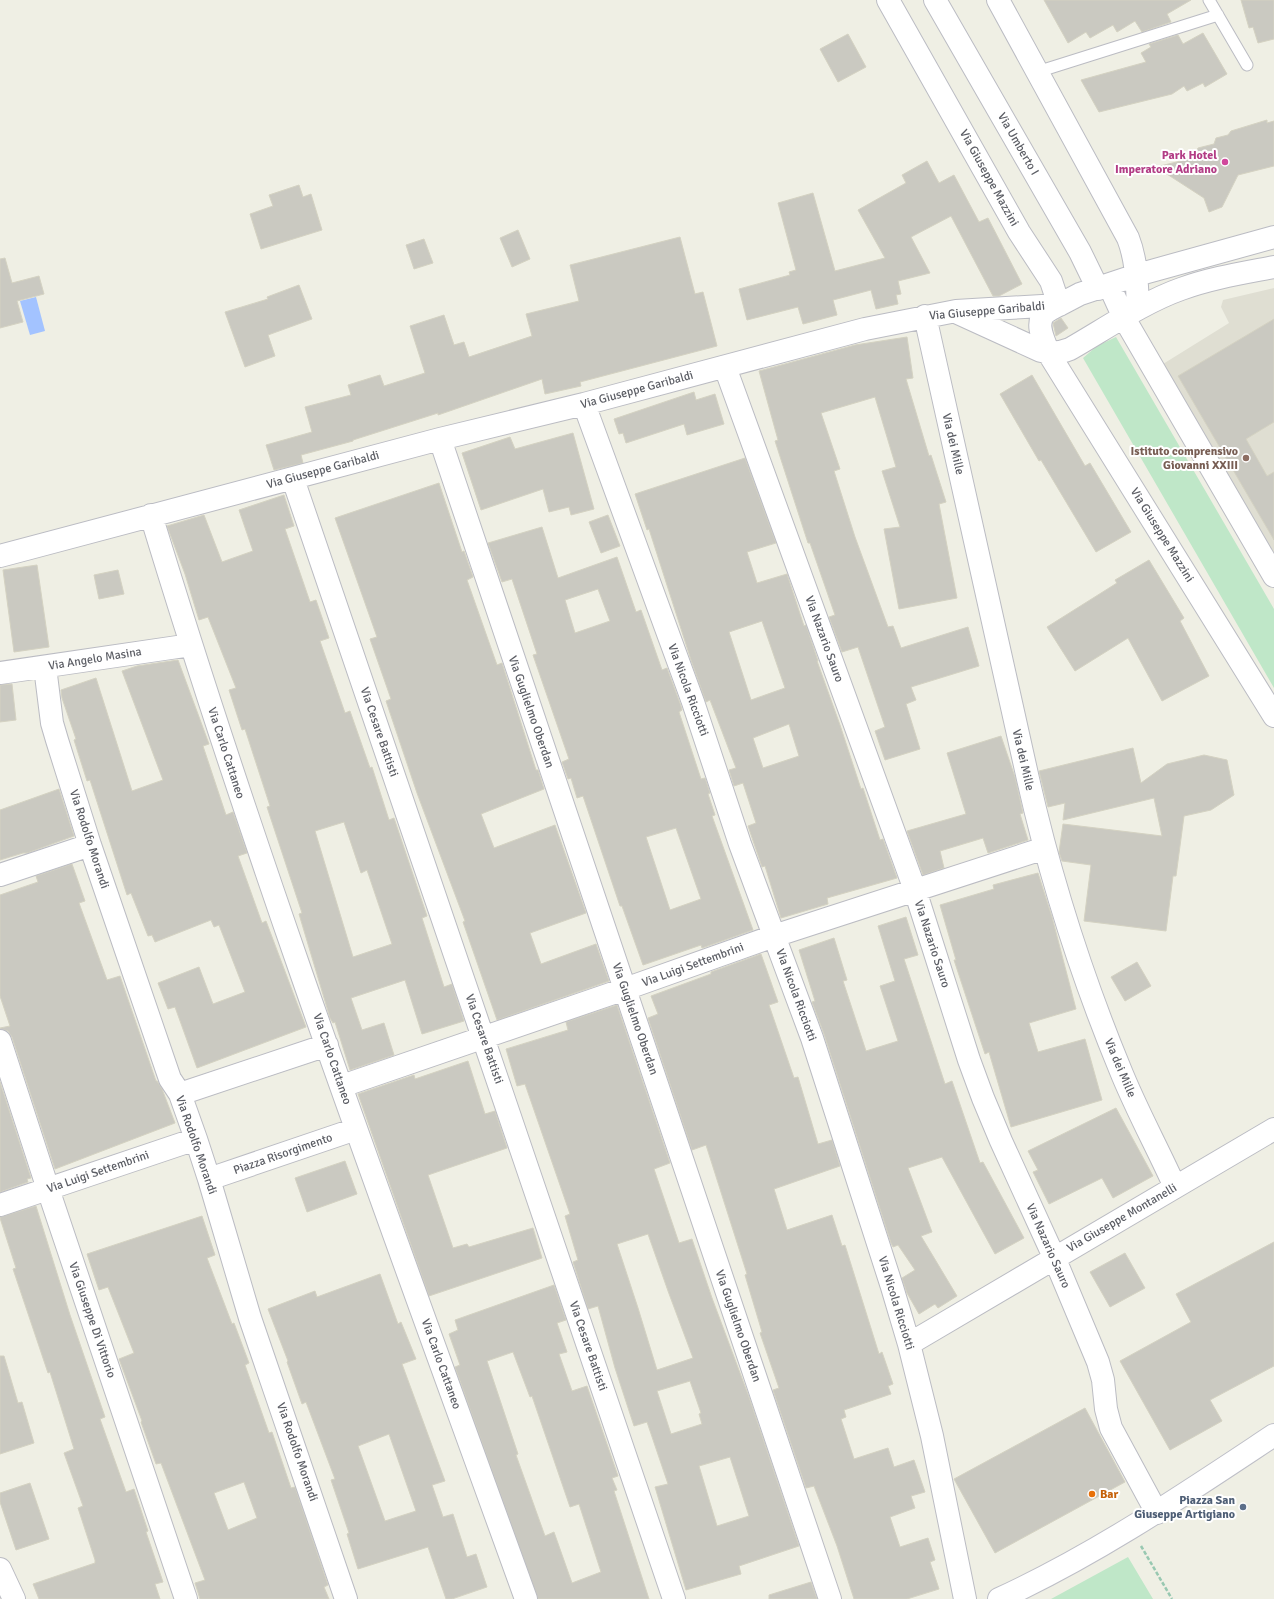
<svg xmlns="http://www.w3.org/2000/svg" width="1274" height="1599" viewBox="0 0 1274 1599" font-family="Signika,sans-serif">
<rect width="100%" height="100%" fill="#efefe4"/>
<path fill="#dfded2" d="M 1274,288 L 1274,553 L 1163,364 L 1229,323 L 1221,307 L 1223,300 Z"/>
<path fill="#bfe7c8" d="M 1116,337 L 1274,609 L 1274,688 L 1083,358 L 1097,346 Z
M 1128,1557 L 1153,1599 L 1051,1599 Z"/>
<path fill="#a3c3ff" d="M 36,297 L 45,331 L 30,335 L 20,301 Z"/>
<path fill="#cac9c1" stroke="#d4d2c2" fill-rule="evenodd" d="M 1044,0 L 1191,0 L 1167,14 L 1171,22 L 1142,32 L 1135,21 L 1117,32 L 1113,25 L 1090,38 L 1086,32 L 1068,43 Z
M 1241,0 L 1274,0 L 1274,39 L 1258,43 L 1253,27 L 1249,28 Z
M 1203,33 L 1227,74 L 1205,87 L 1203,83 L 1187,91 L 1184,86 L 1172,94 L 1099,112 L 1081,80 L 1146,62 L 1141,53 L 1151,47 L 1149,44 L 1178,35 L 1183,44 Z
M 848,34 L 866,67 L 838,82 L 820,49 Z
M 1267,120 L 1267,123 L 1274,121 L 1274,166 L 1238,175 L 1222,207 L 1209,212 L 1204,198 L 1156,167 L 1193,158 L 1198,148 L 1214,144 L 1216,138 L 1228,135 L 1231,131 Z
M 927,161 L 939,183 L 954,175 L 979,222 L 988,218 L 1022,284 L 999,296 L 993,296 L 951,216 L 911,237 L 930,273 L 898,281 L 901,294 L 896,295 L 898,304 L 876,309 L 871,290 L 833,300 L 837,315 L 803,324 L 798,307 L 747,320 L 739,289 L 790,275 L 789,272 L 796,270 L 778,203 L 813,193 L 835,271 L 885,258 L 858,210 L 906,183 L 902,175 Z
M 299,185 L 303,197 L 311,194 L 322,230 L 261,249 L 250,214 L 273,206 L 269,195 Z
M 518,230 L 530,259 L 512,267 L 500,238 Z
M 680,237 L 695,294 L 703,292 L 717,346 L 580,382 L 581,386 L 545,394 L 542,379 L 438,415 L 438,413 L 353,440 L 353,441 L 301,455 L 303,463 L 274,470 L 266,445 L 312,432 L 305,407 L 351,395 L 348,385 L 380,375 L 384,386 L 425,373 L 410,326 L 444,315 L 454,345 L 464,342 L 469,357 L 532,336 L 526,314 L 579,301 L 570,265 Z
M 424,239 L 433,263 L 414,269 L 406,245 Z
M 5,258 L 12,283 L 39,276 L 44,294 L 17,301 L 23,322 L 0,328 L 0,259 Z
M 299,285 L 312,319 L 268,335 L 275,356 L 245,367 L 225,312 L 268,299 L 267,297 Z
M 1061,318 L 1068,328 L 1056,336 L 1053,323 Z
M 1274,319 L 1274,422 L 1246,439 L 1267,476 L 1274,472 L 1274,540 L 1178,376 Z
M 907,337 L 913,378 L 906,379 L 929,456 L 931,455 L 946,502 L 939,504 L 957,598 L 899,609 L 884,529 L 900,527 L 882,471 L 896,467 L 875,397 L 821,413 L 840,469 L 834,471 L 855,537 L 888,627 L 893,626 L 901,648 L 968,627 L 979,666 L 911,687 L 916,700 L 906,704 L 920,749 L 885,760 L 875,731 L 885,727 L 858,647 L 842,652 L 829,617 L 835,615 L 810,543 L 808,543 L 775,441 L 778,440 L 759,371 L 855,345 Z
M 1032,375 L 1085,466 L 1090,463 L 1131,532 L 1096,552 L 1041,460 L 1039,461 L 1000,394 Z
M 694,392 L 696,400 L 715,394 L 724,424 L 687,435 L 684,424 L 626,443 L 623,433 L 619,434 L 614,419 Z
M 573,433 L 594,509 L 571,515 L 569,507 L 549,512 L 543,489 L 481,510 L 462,453 L 510,437 L 515,449 Z
M 745,458 L 776,543 L 747,552 L 757,583 L 787,574 L 804,626 L 806,625 L 818,661 L 817,661 L 840,725 L 861,789 L 863,788 L 880,840 L 883,839 L 897,878 L 827,898 L 828,904 L 781,918 L 765,866 L 762,867 L 748,826 L 756,823 L 743,783 L 734,786 L 729,770 L 736,768 L 710,700 L 706,702 L 691,660 L 649,529 L 647,530 L 635,494 ZM 762,621 L 785,688 L 751,700 L 729,632 ZM 789,724 L 799,756 L 763,768 L 753,738 Z
M 439,483 L 462,552 L 464,551 L 473,577 L 467,580 L 497,665 L 502,663 L 536,770 L 538,770 L 544,789 L 481,814 L 494,848 L 555,825 L 586,913 L 530,933 L 541,964 L 596,944 L 609,981 L 497,1020 L 463,922 L 465,921 L 417,793 L 386,701 L 391,699 L 370,639 L 377,637 L 335,518 Z
M 284,495 L 294,526 L 285,529 L 310,602 L 316,600 L 329,638 L 320,641 L 345,713 L 350,711 L 370,768 L 372,767 L 389,820 L 394,818 L 427,916 L 422,918 L 444,987 L 452,984 L 464,1021 L 422,1034 L 405,980 L 351,998 L 362,1030 L 384,1023 L 394,1055 L 350,1070 L 335,1022 L 333,1023 L 330,1018 L 299,914 L 302,913 L 267,807 L 270,806 L 245,729 L 242,730 L 229,690 L 236,688 L 208,617 L 199,620 L 185,574 L 167,526 L 204,515 L 222,562 L 253,551 L 239,510 ZM 344,822 L 361,873 L 367,870 L 392,944 L 353,957 L 315,831 Z
M 608,515 L 620,546 L 601,553 L 589,522 Z
M 542,527 L 558,578 L 617,557 L 636,612 L 641,610 L 662,670 L 667,668 L 681,706 L 682,710 L 679,712 L 701,779 L 705,778 L 710,793 L 708,794 L 715,815 L 712,816 L 753,930 L 702,948 L 701,945 L 643,965 L 622,906 L 620,906 L 583,796 L 577,798 L 571,778 L 568,779 L 562,762 L 569,759 L 533,655 L 537,654 L 512,579 L 502,582 L 488,543 ZM 598,589 L 610,621 L 575,633 L 565,600 ZM 676,828 L 701,899 L 670,910 L 646,837 Z
M 1149,560 L 1184,618 L 1180,621 L 1209,676 L 1162,701 L 1128,638 L 1075,671 L 1047,627 L 1117,583 L 1115,580 Z
M 37,565 L 49,647 L 14,652 L 3,570 Z
M 118,570 L 124,594 L 99,599 L 94,575 Z
M 178,660 L 209,744 L 203,746 L 226,815 L 233,812 L 247,853 L 238,856 L 262,923 L 266,921 L 306,1027 L 197,1068 L 175,1007 L 168,1009 L 158,983 L 199,967 L 213,1004 L 245,992 L 219,925 L 214,927 L 211,920 L 155,942 L 152,935 L 148,936 L 131,893 L 127,895 L 90,780 L 87,781 L 74,740 L 76,739 L 62,698 L 61,690 L 96,678 L 132,791 L 163,780 L 122,671 L 137,666 Z
M 12,684 L 16,720 L 0,722 L 0,685 Z
M 1001,736 L 1015,777 L 1023,813 L 1020,814 L 1028,840 L 988,853 L 983,838 L 940,851 L 944,868 L 923,875 L 907,831 L 966,814 L 947,753 Z
M 1133,748 L 1141,783 L 1167,764 L 1204,755 L 1227,760 L 1234,795 L 1211,810 L 1184,816 L 1176,876 L 1173,876 L 1166,931 L 1084,921 L 1091,865 L 1062,861 L 1059,852 L 1063,824 L 1162,836 L 1154,798 L 1063,820 L 1065,803 L 1048,807 L 1039,771 Z
M 59,789 L 74,836 L 27,853 L 23,853 L 0,860 L 0,810 Z
M 72,864 L 85,901 L 79,903 L 107,980 L 120,976 L 156,1081 L 157,1081 L 162,1089 L 175,1123 L 55,1169 L 12,1037 L 8,1031 L 0,1029 L 0,1028 L 10,1026 L 0,996 L 0,895 L 38,882 L 36,876 Z
M 1038,873 L 1052,917 L 1076,1009 L 1029,1023 L 1038,1052 L 1085,1039 L 1102,1100 L 1011,1127 L 989,1052 L 985,1054 L 954,960 L 956,960 L 940,905 L 994,889 L 993,885 Z
M 906,917 L 918,955 L 904,959 L 945,1084 L 952,1081 L 980,1163 L 983,1162 L 1024,1238 L 995,1254 L 942,1157 L 908,1168 L 932,1232 L 921,1236 L 957,1296 L 938,1308 L 935,1304 L 919,1314 L 907,1293 L 902,1278 L 915,1270 L 898,1245 L 893,1247 L 891,1243 L 824,1034 L 812,1002 L 815,1001 L 799,950 L 834,938 L 847,980 L 843,981 L 866,1051 L 898,1041 L 880,986 L 895,981 L 878,926 Z
M 761,954 L 778,1002 L 769,1005 L 794,1078 L 798,1077 L 818,1144 L 832,1140 L 840,1166 L 774,1189 L 787,1230 L 832,1215 L 842,1246 L 845,1245 L 879,1354 L 882,1352 L 893,1384 L 888,1386 L 891,1394 L 844,1410 L 846,1417 L 841,1419 L 854,1459 L 888,1448 L 894,1467 L 914,1460 L 925,1492 L 911,1496 L 915,1508 L 890,1517 L 900,1547 L 928,1538 L 935,1560 L 930,1562 L 939,1589 L 907,1599 L 854,1599 L 837,1546 L 814,1486 L 806,1488 L 773,1390 L 779,1388 L 760,1333 L 762,1332 L 745,1275 L 747,1274 L 706,1145 L 692,1150 L 648,1018 L 658,1014 L 651,996 L 711,974 L 711,972 Z
M 1137,962 L 1151,986 L 1125,1001 L 1111,977 Z
M 617,1005 L 670,1163 L 654,1169 L 679,1243 L 692,1239 L 712,1298 L 749,1397 L 799,1546 L 739,1566 L 741,1574 L 686,1590 L 655,1487 L 668,1484 L 647,1422 L 634,1426 L 615,1368 L 598,1306 L 588,1309 L 573,1262 L 578,1260 L 565,1216 L 570,1214 L 525,1084 L 517,1086 L 506,1049 L 568,1030 L 566,1022 ZM 648,1234 L 668,1291 L 693,1358 L 657,1370 L 638,1308 L 617,1244 ZM 690,1381 L 701,1413 L 699,1414 L 702,1424 L 671,1434 L 657,1391 ZM 730,1457 L 749,1516 L 717,1526 L 699,1466 Z
M 468,1061 L 485,1114 L 495,1111 L 507,1148 L 428,1175 L 453,1248 L 467,1244 L 469,1247 L 533,1228 L 542,1258 L 429,1296 L 358,1094 L 414,1075 L 415,1079 Z
M 0,1082 L 31,1178 L 27,1179 L 28,1182 L 0,1192 Z
M 1116,1108 L 1153,1176 L 1113,1198 L 1102,1178 L 1049,1204 L 1033,1172 L 1038,1170 L 1028,1151 Z
M 345,1161 L 357,1194 L 307,1212 L 295,1178 Z
M 36,1206 L 70,1315 L 105,1417 L 100,1419 L 126,1492 L 134,1489 L 148,1531 L 146,1532 L 163,1582 L 155,1584 L 160,1599 L 39,1599 L 33,1584 L 95,1563 L 95,1560 L 78,1508 L 83,1506 L 64,1453 L 74,1449 L 50,1372 L 48,1373 L 13,1269 L 16,1268 L 0,1218 L 0,1217 Z
M 202,1216 L 215,1255 L 207,1258 L 232,1324 L 234,1323 L 249,1363 L 245,1365 L 269,1433 L 272,1432 L 291,1488 L 295,1487 L 328,1585 L 324,1587 L 329,1599 L 200,1599 L 195,1583 L 205,1580 L 161,1463 L 156,1464 L 141,1422 L 142,1421 L 119,1359 L 134,1353 L 108,1287 L 99,1290 L 87,1254 ZM 244,1482 L 257,1518 L 228,1530 L 214,1493 Z
M 1274,1242 L 1274,1366 L 1210,1400 L 1222,1421 L 1170,1450 L 1120,1361 L 1191,1322 L 1176,1294 Z
M 1125,1253 L 1145,1288 L 1110,1307 L 1090,1272 Z
M 380,1274 L 398,1324 L 401,1322 L 416,1359 L 402,1364 L 445,1481 L 432,1485 L 443,1517 L 453,1514 L 467,1557 L 476,1554 L 487,1587 L 452,1599 L 446,1599 L 428,1547 L 358,1569 L 347,1534 L 349,1533 L 331,1480 L 335,1479 L 306,1402 L 302,1404 L 287,1362 L 288,1361 L 268,1309 L 315,1291 L 317,1297 ZM 389,1434 L 416,1511 L 385,1521 L 358,1446 Z
M 554,1285 L 566,1320 L 557,1323 L 567,1352 L 559,1354 L 572,1391 L 587,1386 L 618,1476 L 612,1478 L 617,1490 L 614,1491 L 649,1599 L 538,1599 L 455,1367 L 460,1365 L 449,1334 L 458,1330 L 455,1320 ZM 513,1352 L 530,1397 L 532,1396 L 570,1507 L 579,1504 L 601,1572 L 572,1583 L 554,1532 L 545,1536 L 516,1455 L 518,1454 L 487,1361 Z
M 0,1356 L 4,1356 L 18,1403 L 22,1402 L 34,1443 L 0,1454 Z
M 1085,1408 L 1125,1482 L 995,1553 L 954,1479 Z
M 30,1483 L 49,1539 L 16,1550 L 0,1502 L 0,1493 Z
M 811,1582 L 817,1599 L 769,1599 L 769,1595 Z"/>
<g fill="none" stroke-linecap="round" stroke-linejoin="round">
<defs>
<path id="service" d="M 1209,0 L 1247,65
M 1037,72 L 1218,15"/>
<path id="minor" d="M 888,0 L 1019,232 L 1051,281 L 1059,305
M 935,0 L 1080,252 L 1098,289
M 998,0 L 1128,238 C 1137,261 1137,285 1138,309
M 1109,285 L 1124,318 L 1274,576
M 1059,305 C 1055,307 1049,310 1045,313 C 1034,324 1045,342 1049,354 L 1274,716
M 958,313 L 1041,351 C 1052,354 1060,353 1070,349 C 1105,329 1144,302 1181,289 C 1211,278 1243,273 1274,267
M 925,316 L 1028,779 C 1050,876 1082,977 1120,1069 C 1136,1109 1157,1147 1175,1187
M 725,367 L 915,890 L 969,1060 L 983,1098 L 1001,1141 L 1054,1257 L 1098,1362 L 1103,1380 L 1106,1409 L 1111,1428 L 1157,1513
M 584,404 L 693,702 L 740,844 L 812,1038 L 892,1287 L 909,1344 L 932,1436 L 965,1599
M 440,439 L 830,1599
M 293,479 L 674,1599
M 151,515 C 262,881 396,1239 526,1599
M 0,556 L 440,439 L 584,404 L 865,329 L 956,311 L 1059,305 L 1080,294 L 1137,275 L 1274,237
M 45,667 L 52,723 L 57,740 L 90,845 L 170,1079 L 180,1094 L 196,1139 L 209,1179 L 250,1318 L 346,1599
M 0,673 L 191,645
M 0,875 L 90,845
M 0,1041 L 48,1189 L 186,1599
M 342,1086 L 625,989 L 774,936 L 1045,848
M 180,1094 L 327,1045
M 209,1179 L 356,1129
M 0,1205 L 196,1139
M 909,1344 L 1274,1129
M 0,1569 L 14,1599"/>
<path id="secondary" d="M 999,1599 C 1097,1554 1185,1494 1274,1435"/>
</defs>
<use href="#service" stroke="#bbbcc3" stroke-width="13"/>
<use href="#minor" stroke="#bbbcc3" stroke-width="24"/>
<use href="#secondary" stroke="#bebfc7" stroke-width="24"/>
<path stroke="#98c8b1" stroke-width="2.5" stroke-dasharray="4 2" stroke-linecap="butt" d="M 1141,1546 L 1172,1599"/>
<use href="#service" stroke="#fff" stroke-width="11"/>
<use href="#minor" stroke="#fff" stroke-width="22"/>
<use href="#secondary" stroke="#fff" stroke-width="22"/>
</g>
<circle fill="#d1479c" stroke="#fff" stroke-width="1.5" cx="1225" cy="162" r="4"/>
<circle fill="#8d6e63" stroke="#fff" stroke-width="1.5" cx="1246" cy="458" r="4"/>
<circle fill="#e8710a" stroke="#fff" stroke-width="1.5" cx="1092" cy="1494" r="4"/>
<circle fill="#5c6f8a" stroke="#fff" stroke-width="1.5" cx="1243" cy="1507" r="4"/>
<g text-anchor="middle" dominant-baseline="central" stroke-width="4" stroke-linejoin="round" paint-order="stroke">
<g font-size="12" fill="#5c5e65" stroke="#fff">
<text transform="translate(1018 144) rotate(60)">Via Umberto I</text>
<text transform="translate(989 178) rotate(61)">Via Giuseppe Mazzini</text>
<text transform="translate(987 311) rotate(-5)">Via Giuseppe Garibaldi</text>
<text transform="translate(637 390) rotate(-15)">Via Giuseppe Garibaldi</text>
<text transform="translate(953 444) rotate(77)">Via dei Mille</text>
<text transform="translate(323 470) rotate(-15)">Via Giuseppe Garibaldi</text>
<text transform="translate(1162 535) rotate(58)">Via Giuseppe Mazzini</text>
<text transform="translate(824 639) rotate(70)">Via Nazario Sauro</text>
<text transform="translate(95 659) rotate(-9)">Via Angelo Masina</text>
<text transform="translate(688 690) rotate(70)">Via Nicola Ricciotti</text>
<text transform="translate(531 712) rotate(71)">Via Guglielmo Oberdan</text>
<text transform="translate(379 732) rotate(71)">Via Cesare Battisti</text>
<text transform="translate(226 753) rotate(72)">Via Carlo Cattaneo</text>
<text transform="translate(1023 760) rotate(77)">Via dei Mille</text>
<text transform="translate(89 839) rotate(72)">Via Rodolfo Morandi</text>
<text transform="translate(932 944) rotate(72)">Via Nazario Sauro</text>
<text transform="translate(693 965) rotate(-20)">Via Luigi Settembrini</text>
<text transform="translate(796 995) rotate(70)">Via Nicola Ricciotti</text>
<text transform="translate(635 1019) rotate(71)">Via Guglielmo Oberdan</text>
<text transform="translate(484 1039) rotate(71)">Via Cesare Battisti</text>
<text transform="translate(332 1059) rotate(71)">Via Carlo Cattaneo</text>
<text transform="translate(1120 1068) rotate(67)">Via dei Mille</text>
<text transform="translate(196 1145) rotate(71)">Via Rodolfo Morandi</text>
<text transform="translate(283 1154) rotate(-19)">Piazza Risorgimento</text>
<text transform="translate(98 1172) rotate(-19)">Via Luigi Settembrini</text>
<text transform="translate(1122 1218) rotate(-30)">Via Giuseppe Montanelli</text>
<text transform="translate(1048 1246) rotate(66)">Via Nazario Sauro</text>
<text transform="translate(896 1303) rotate(73)">Via Nicola Ricciotti</text>
<text transform="translate(92 1320) rotate(71)">Via Giuseppe Di Vittorio</text>
<text transform="translate(738 1326) rotate(71)">Via Guglielmo Oberdan</text>
<text transform="translate(588 1346) rotate(71)">Via Cesare Battisti</text>
<text transform="translate(441 1364) rotate(70)">Via Carlo Cattaneo</text>
<text transform="translate(297 1452) rotate(71)">Via Rodolfo Morandi</text>
</g>
<g font-size="12" font-weight="bold" fill="#b23c85" stroke="#fff" text-anchor="end">
<text x="1217" y="155">Park Hotel<tspan x="1217" dy="14">Imperatore Adriano</tspan></text>
</g>
<g font-size="12" font-weight="bold" fill="#785e54" stroke="#fff" text-anchor="end">
<text x="1238" y="451">Istituto comprensivo<tspan x="1238" dy="14">Giovanni XXIII</tspan></text>
</g>
<g font-size="12" font-weight="bold" fill="#c56008" stroke="#fff" text-anchor="start">
<text x="1100" y="1494">Bar</text>
</g>
<g font-size="12" font-weight="bold" fill="#4e5e75" stroke="#fff" text-anchor="end">
<text x="1235" y="1500">Piazza San<tspan x="1235" dy="14">Giuseppe Artigiano</tspan></text>
</g>
</g>
</svg>
